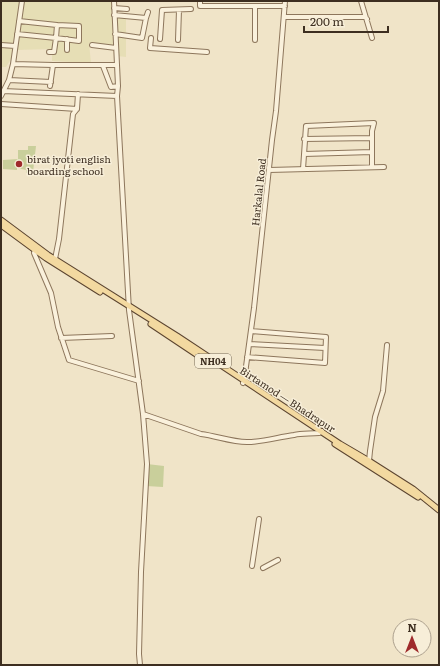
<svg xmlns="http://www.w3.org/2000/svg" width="440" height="666" viewBox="0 0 440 666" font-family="Literata,serif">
<rect width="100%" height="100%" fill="#f0e4c8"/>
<path fill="#e6deb5" d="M 1,1 L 20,1 L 13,45 L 1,44 Z
M 23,1 L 113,1 L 115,46 L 89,43 L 91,63 L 52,61 L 52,49 L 16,50 Z
M 115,17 L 126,18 L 126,57 L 117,56 Z
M 1,47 L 12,49 L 11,59 L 6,67 L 1,67 Z"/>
<path fill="#c9cf9b" d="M 28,146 L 36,146 L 33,172 L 26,173 L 26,170 L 17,168 L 17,170 L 3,169 L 3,160 L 18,159 L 18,150 L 28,150 Z
M 147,464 L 164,466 L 163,487 L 146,486 Z"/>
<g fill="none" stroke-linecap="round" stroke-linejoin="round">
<defs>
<path id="minor" d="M 114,1 L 118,86 L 117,96 L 129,310 L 143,414 L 147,464 L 141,572 L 139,654 L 140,665
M 200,1 L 200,6 L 285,6
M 361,1 L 372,38
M 114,8 L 127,9
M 114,15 L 146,18 L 142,38 L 115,34
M 284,17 L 365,17 L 367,19
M 146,18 L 148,12
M 19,21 L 57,25
M 57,25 L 79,26 L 79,41 L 56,38 Z
M 17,34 L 56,38 L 54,52 L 49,52
M 151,38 L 150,48 L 207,52
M 160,39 L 162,10 L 191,9
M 178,40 L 179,10
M 255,40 L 255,6
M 1,45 L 15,46
M 92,45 L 116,48
M 67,50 L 67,39
M 13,64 L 53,65 L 50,86
M 53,65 L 117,65
M 103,66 L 111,87 L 118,86
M 9,80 L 51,82
M 3,91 L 117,96
M 1,96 L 9,80 L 13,64 L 22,1
M 1,104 L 77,109 L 73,114 L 59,239 L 55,259
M 77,109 L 78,94
M 304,139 L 372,138
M 304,154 L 372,152
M 303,169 L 306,126 L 374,123 L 372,131 L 372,167
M 269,170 L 384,167
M 35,250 L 34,253 L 51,293 L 58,327 L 69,360 L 139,381
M 61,338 L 112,336
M 249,344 L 325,348
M 247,357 L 325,363 L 326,337 L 251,331
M 243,383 L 244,381 L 254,308 L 272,140 L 276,111 L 285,1
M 143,414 L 201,434 C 217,436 231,442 247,442 C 264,442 278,437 294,435 C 302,433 310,434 319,433 L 322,431
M 369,461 L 370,451 L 375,417 L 383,391 L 387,345
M 252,566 L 259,519
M 263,568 L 278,560"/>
<path id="major" d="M 1,220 L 48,255 L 177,336 L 340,444 L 369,461 L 413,489 L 439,510
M 1,225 L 46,258 L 100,292
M 151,324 L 196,354
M 335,444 L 418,497"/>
</defs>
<use href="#minor" stroke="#8d765c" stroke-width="6"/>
<use href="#major" stroke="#5b4430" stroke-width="7"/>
<use href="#minor" stroke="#faf1dc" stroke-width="4"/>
<use href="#major" stroke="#f3d9a0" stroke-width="5"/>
</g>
<circle fill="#9e2a2b" stroke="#f7eed8" stroke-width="1.5" cx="19" cy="164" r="4"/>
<g text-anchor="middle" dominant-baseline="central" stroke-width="3" stroke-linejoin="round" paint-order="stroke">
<rect fill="#f7eed8" stroke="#756857" stroke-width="1" x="195" y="354" width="36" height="14" rx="3"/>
<g font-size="9" font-weight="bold" fill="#3d2e20">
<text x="213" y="361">NH04</text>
</g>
<g font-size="10" fill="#3d2e20" stroke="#f7eed8" text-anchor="start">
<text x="27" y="158">birat jyoti english<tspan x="27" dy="12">boarding school</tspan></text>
</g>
<g font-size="10" fill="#3d2e20" stroke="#f7eed8">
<text transform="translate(258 192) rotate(-84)">Harkalal Road</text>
<text transform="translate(288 399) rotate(33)">Birtamod — Bhadrapur</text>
</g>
</g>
<rect width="440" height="666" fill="none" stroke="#3d2e20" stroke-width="4"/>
<g transform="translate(412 638)"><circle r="19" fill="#f7eed8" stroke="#ada18e"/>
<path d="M0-3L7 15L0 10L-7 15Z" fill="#9e2a2b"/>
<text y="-6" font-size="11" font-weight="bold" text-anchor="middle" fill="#3d2e20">N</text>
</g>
<path d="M304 26v6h84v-6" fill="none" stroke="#3d2e20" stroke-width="2"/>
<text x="310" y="26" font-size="12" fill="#3d2e20" stroke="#f7eed8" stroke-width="3" paint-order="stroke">200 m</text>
</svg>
